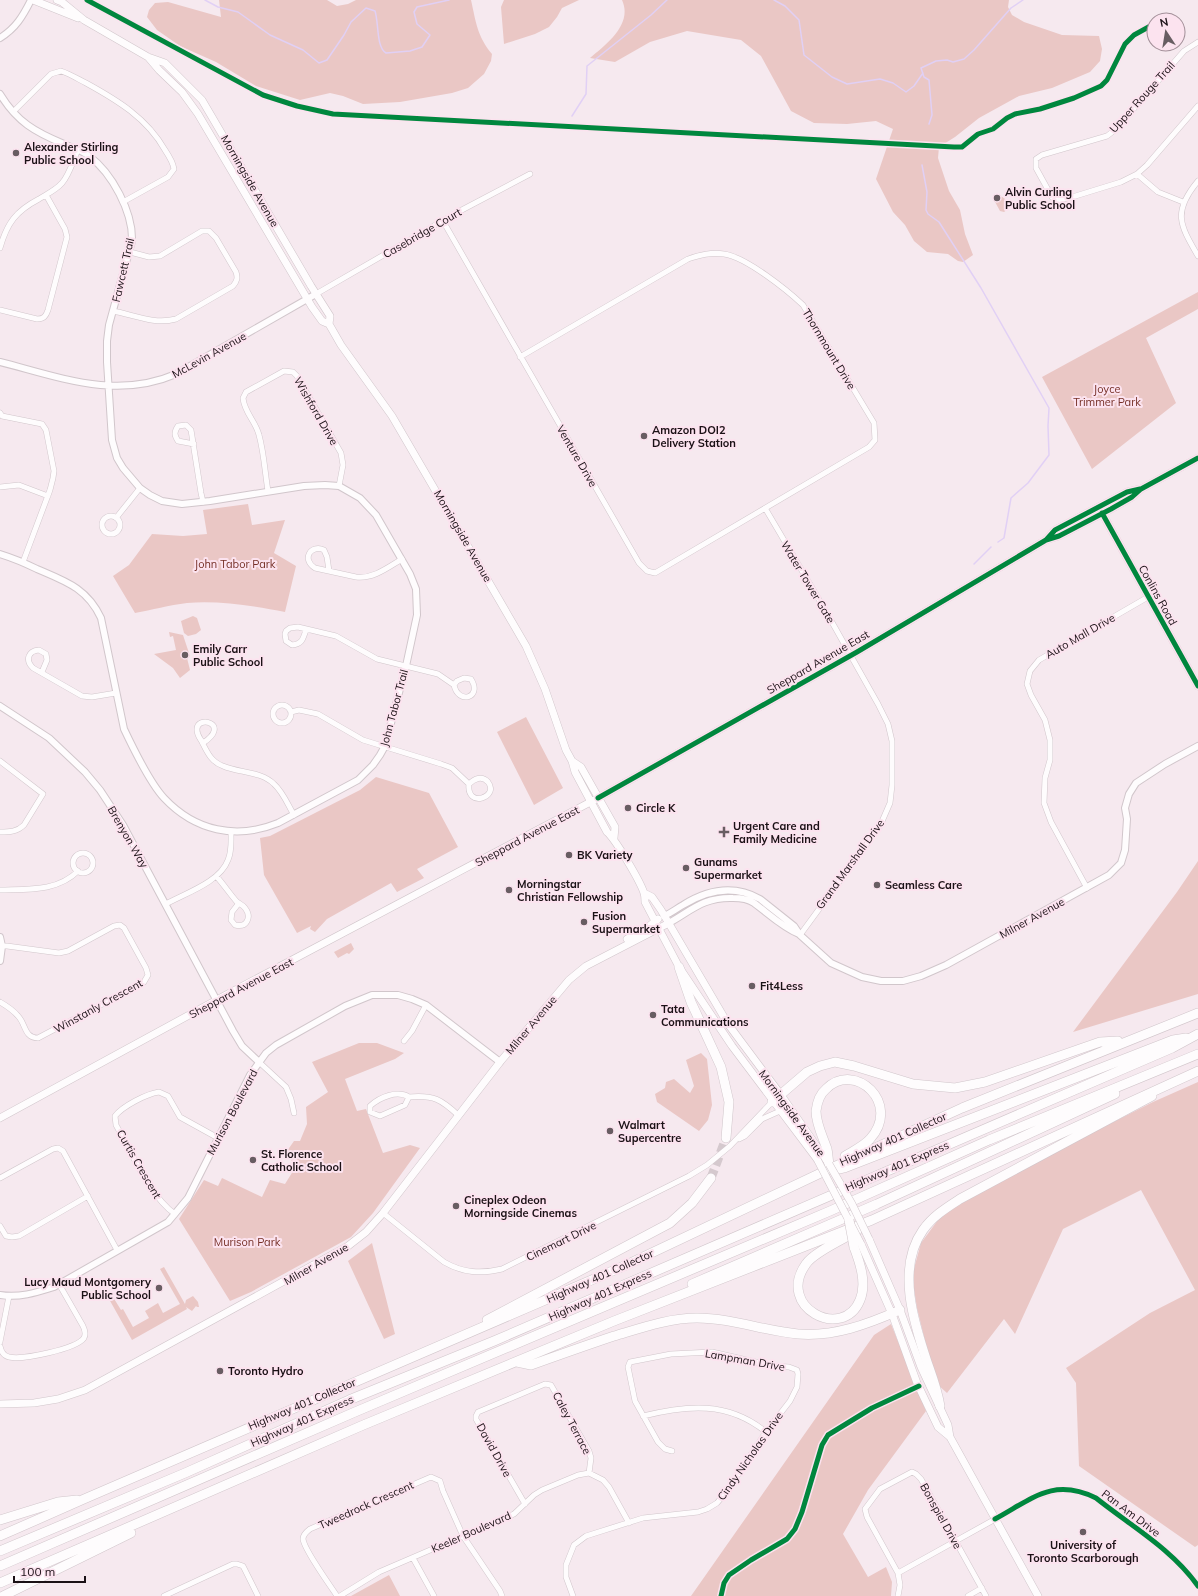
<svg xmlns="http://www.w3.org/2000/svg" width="1198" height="1596" viewBox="0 0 1198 1596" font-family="Mulish,sans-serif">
<rect width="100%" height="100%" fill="#f6e9ef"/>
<path fill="#eac7c5" d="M 219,0 L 327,0 L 337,6 L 348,4 L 356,0 L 471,0 C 476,22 477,36 492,54 L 491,61 L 484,74 L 468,88 L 452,93 L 400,102 L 363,104 L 343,96 L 330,93 L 300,100 L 256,86 L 216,62 L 180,46 L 157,30 L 147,17 L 149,10 L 155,3 L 168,2 L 221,17 Z
M 504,0 L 579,0 L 562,8 L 557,17 L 549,27 L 535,34 L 504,44 L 501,7 Z
M 622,0 L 1009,0 L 1008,7 L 1012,15 L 1024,22 L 1062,35 L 1099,36 L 1102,49 L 1100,61 L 1090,72 L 1052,88 L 1019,96 L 979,118 L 955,137 L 939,147 L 938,158 L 949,191 L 960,210 L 965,234 L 973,255 L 963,262 L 958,261 L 948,254 L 927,252 L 914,241 L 905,225 L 893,212 L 876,179 L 893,129 L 876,121 L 847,124 L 814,123 L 791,111 L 761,56 L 741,40 L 687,31 L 650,42 L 615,62 L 590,58 C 607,44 633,24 622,0 Z
M 998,196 C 1005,196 1009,203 1008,209 L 1004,212 L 1000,211 L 994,200 Z
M 1198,292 L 1198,309 L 1146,338 L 1176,403 L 1092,469 L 1042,377 Z
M 248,504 L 252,525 L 285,520 L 274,553 L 296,566 L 285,612 C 255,606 217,600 187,603 C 169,605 152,610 135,613 L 113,576 L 129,565 L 152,534 L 183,536 L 207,534 L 203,510 Z
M 193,616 L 197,618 L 201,630 L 196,634 L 188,636 L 184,633 L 181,621 Z
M 169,632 L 183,635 L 190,656 L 187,658 L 190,670 L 180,678 L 173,668 L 154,654 L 176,650 L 173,636 L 170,637 Z
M 526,717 L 563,788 L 534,805 L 497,732 Z
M 376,777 L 429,793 L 458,847 L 417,869 L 424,878 L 397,892 L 391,883 L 327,919 L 315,932 L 310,929 L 311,926 L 297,933 L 264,875 L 260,838 L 270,836 L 360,790 Z
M 1198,861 L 1198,994 L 1073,1032 L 1177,892 Z
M 351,943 L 354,949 L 349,954 L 347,953 L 338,958 L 334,952 Z
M 359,1043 L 377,1043 L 404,1053 L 395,1059 L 345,1079 L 357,1111 L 366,1109 L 383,1153 L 410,1145 L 420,1148 L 373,1213 L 351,1237 L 251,1292 L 230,1301 L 179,1219 L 204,1180 L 218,1186 L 222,1178 L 262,1197 L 270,1180 L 285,1184 L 295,1168 L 287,1151 L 294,1141 L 300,1141 L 307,1124 L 306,1107 L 328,1092 L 312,1062 Z
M 701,1053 L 707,1059 L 712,1105 L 708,1120 L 699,1131 L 657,1102 L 655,1094 L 665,1088 L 666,1082 L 674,1079 L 690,1093 L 694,1086 L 686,1060 Z
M 1198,1082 L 1198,1545 L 1195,1547 L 1079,1466 L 1076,1383 L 1066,1368 L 1150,1313 L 1195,1290 L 1141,1190 L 1063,1229 L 1015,1334 L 1004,1319 L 947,1393 L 938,1385 L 930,1361 L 917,1308 L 912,1276 L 921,1243 L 941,1216 L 961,1202 L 1056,1151 L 1153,1102 Z
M 372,1243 L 395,1334 L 384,1339 L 348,1261 Z
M 164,1267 L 185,1304 L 186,1300 L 193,1296 L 198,1302 L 199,1307 L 197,1307 L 196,1306 L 192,1311 L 186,1307 L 187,1309 L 132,1340 L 109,1299 L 113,1297 L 121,1310 L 123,1309 L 133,1327 L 149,1318 L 145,1311 L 158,1303 L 163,1313 L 180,1304 L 160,1269 Z
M 891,1324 L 926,1411 L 868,1490 L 843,1534 L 868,1577 L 886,1567 L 892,1582 L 891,1596 L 691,1596 L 874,1335 Z
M 389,1575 L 400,1596 L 351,1596 Z"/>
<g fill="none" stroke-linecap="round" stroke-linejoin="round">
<path stroke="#e1d0f5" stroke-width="1.5" d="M 205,0 L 218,7 L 238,12 L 270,35 L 303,50 L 319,63 L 327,60 L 344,35 L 351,22 L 366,8 L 375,11 C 379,23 376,47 386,53 L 410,51 L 422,47 L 430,35 L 417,24 L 414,12 L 417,7 L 449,0
M 774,0 L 785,6 L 799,20 L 804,55 L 832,77 L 847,84 L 880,79 L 893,83 L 906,92 L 914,86 L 923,73
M 572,116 L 586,94 L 587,66 L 651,15 L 667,0
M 929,124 L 932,115 L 929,80 L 924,77 L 921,68 L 936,61 L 947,60 L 953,62 L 964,59 L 974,50 L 1011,8 L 1023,0
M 922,165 L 927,192 L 926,210 L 928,214 L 939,222 L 981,288 L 1049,408 L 1048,426 L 1049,455 L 1028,483 L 1011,498 L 1004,538 L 998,542
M 974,564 L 991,547"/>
<path stroke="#d5c9ce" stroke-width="9" stroke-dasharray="9 4.5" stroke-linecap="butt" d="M 711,1178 L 726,1138"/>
<defs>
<path id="minor" d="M 1198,42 L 1184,51 L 1116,129 L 1107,136 L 1042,155 L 1036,159 L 1036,168 L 1052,197 L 1057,200 L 1069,198 L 1121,182 L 1137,174 L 1147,165 L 1198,106
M 13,112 L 51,74 L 61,71 C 70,74 78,79 86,83 C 117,100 147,118 165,150 C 169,156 173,162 174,169 L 168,177 L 123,202
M 1137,174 L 1158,192 L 1183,202
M 1198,181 C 1172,212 1180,225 1198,256
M 443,221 L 639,563 L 647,571 L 655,573 L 869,447 L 875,440 L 874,423 L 803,305 C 787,290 746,257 724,254 C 711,252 700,255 688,259 L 520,357
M 0,248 C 7,223 16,211 39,199 C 47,194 56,190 62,183 C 70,174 73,160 78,150
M 316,294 L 458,212 L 530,174
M 0,310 L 37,319 C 44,319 46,316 48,310 L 67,237 L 65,229 L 46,195
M 113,311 C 134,315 154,325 176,319 L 233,286 C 237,281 238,278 236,272 L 216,238 L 209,231 L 202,231 L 160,256 L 149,257 L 130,252
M 0,413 L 2,416 L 42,424 L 46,430 L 54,471 L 53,478 L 50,490 L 23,562
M 194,444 L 178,441 C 174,435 174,432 178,426 L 186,425 L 191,430 L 201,493 L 203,502
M 0,487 L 19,485 L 48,496
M 268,491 C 265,473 264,453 259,435 C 256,422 244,412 243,398 L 246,392 L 284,371 L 293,372 L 297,376 L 341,453 L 343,465 L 339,486
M 765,508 L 824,608 L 878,704 L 888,724 L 892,741 L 892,785 L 890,803 L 880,826 L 800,935
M102 525a9 9 0 1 1 18 0a9 9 0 1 1-18 0Z
M 116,518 L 140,488
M 329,571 L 327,557 L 324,550 C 311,544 301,559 315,568 L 356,577 C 373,579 387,568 402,559
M 306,630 C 303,638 303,644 292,645 L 286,641 L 285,634 L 286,631 L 290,628 L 298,627 L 336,636 L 377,659 L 438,674 L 454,685
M 42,672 L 47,660 L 46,654 L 39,650 C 28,651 25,660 33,668 L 82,696 L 92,697 L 116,693
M 464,678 L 471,679 C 483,698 458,705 454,685 L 457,681 Z
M273 714a9 9 0 1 1 18 0a9 9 0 1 1-18 0Z
M 291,712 L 299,710 L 318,714 L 363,740 L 441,764 L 452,768 L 469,784 C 466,809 500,797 488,782 C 482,775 474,779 469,784
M 203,743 C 232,724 196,714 197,730 C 197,736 201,739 203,744 C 208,754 212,762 223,766 C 239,773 261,771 274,784 C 283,792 288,805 294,815
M 0,761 L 43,794 L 24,825 C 17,832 9,832 0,832
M73 863a10 10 0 1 1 20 0a10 10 0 1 1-20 0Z
M 217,877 C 224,885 230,894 237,902 C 240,904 243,905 245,908 C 252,917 247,928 235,925 L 231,920 L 232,912 L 239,903
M 1087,888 L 1051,822 L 1044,803 L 1045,778 L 1050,760 L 1050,740 L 1045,720 L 1031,695 L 1027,684 L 1030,671 L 1039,660 L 1148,597
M 0,890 C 27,889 57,892 78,871
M 166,904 C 186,893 220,882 228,860 C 232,851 231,841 231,832
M 0,1002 C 7,1006 13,1010 18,1016 C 26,1024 24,1038 38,1038 L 144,982 L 148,975 L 146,968 L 124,928 L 120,925 L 114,926 L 68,951 L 59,953 L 7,946 L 2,946
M 404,1041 L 412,1031 L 426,1005
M 259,1062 L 286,1087 L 291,1099 L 294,1113
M 409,1097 C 397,1090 380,1097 370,1106 L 370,1112 L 380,1116 L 405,1105 L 409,1097 C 434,1095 441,1099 459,1116
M 739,1139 L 745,1136 L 762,1119 L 780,1111
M 0,1178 L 53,1149 L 58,1148 L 63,1151 L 117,1250
M 383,1213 L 444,1262 C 463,1273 481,1274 502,1269 L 689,1176 L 707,1165 L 730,1146 L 772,1102
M 175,1214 C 150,1197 131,1151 116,1125 L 115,1116 C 123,1106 146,1094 159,1092 L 168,1096 L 180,1117 L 218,1138
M 0,1226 L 6,1236 L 12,1237 L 19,1236 L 88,1196
M 0,1342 L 9,1296
M 0,1346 C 1,1351 4,1356 9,1357 C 23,1360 76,1349 84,1338 C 86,1334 85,1330 83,1326 L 59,1284
M 643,1416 C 687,1405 728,1401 766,1432
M 525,1504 L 476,1419 L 476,1416 L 478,1412 L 545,1384 L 551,1385 L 589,1451 L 591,1458 L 589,1473
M 413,1558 L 434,1596
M 898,1573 L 1035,1497 C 1061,1487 1070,1486 1096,1498 C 1131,1526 1172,1549 1198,1586
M 164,1596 L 233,1564 L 237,1564 L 243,1566 L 258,1596
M 337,1596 C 330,1585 304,1550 303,1539 C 303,1535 306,1532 310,1529 L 431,1477 L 440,1481 L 443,1491 L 463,1536 L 500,1591 L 502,1596
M 340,1596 L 379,1572 L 514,1514 L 534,1495 L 542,1490 L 578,1475 L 589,1473 L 603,1480 L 609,1487 L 629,1523
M 573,1596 L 566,1577 L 566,1565 L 574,1545 L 586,1536 L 643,1518 L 698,1512 L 707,1509 L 717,1503 L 727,1491 L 766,1432 L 790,1401 L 797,1387 L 798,1374 L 797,1370 L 789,1367 L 773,1366 L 712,1352 L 671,1354 L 630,1362 L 628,1367 L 635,1401 L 658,1442 L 665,1449 L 672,1451
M 898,1596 L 900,1585 L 898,1573 L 867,1517 L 865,1509 L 880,1489 L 912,1472 L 916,1474 L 921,1479 L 986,1596
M 968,1596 L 982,1588"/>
<path id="tertiary" d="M 0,38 C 16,28 23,16 31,0
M 0,94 C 17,122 35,132 64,144 C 72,148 82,150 89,156 C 112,173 133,212 132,241 L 109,325 L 107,341 L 107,362 L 112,440 L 117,458 L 123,468 L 140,488 L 150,495 L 162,501 L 182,504 L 210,501 L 304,486 L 325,485 L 339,486 L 360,498 L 376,515 L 410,574 L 416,589 L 417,615 L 406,666 L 385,746 L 380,755 L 373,765 L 358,780 L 278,823 C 236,840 195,831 164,798 C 150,783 133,748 124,729 L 101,618 C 87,588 65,581 37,569 C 25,563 13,558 0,554
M 0,362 C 59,377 116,400 176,374 L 316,294
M 1102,513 L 1198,686
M 0,706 L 49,738 L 85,772 L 100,790 L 123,825 L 233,1031 L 242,1046 L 259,1062
M 664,916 C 671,913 676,909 683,905 C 707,890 733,884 760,899 L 794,926 L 800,935 L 831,963 L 862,977 L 881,981 L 903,981 L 921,976 L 946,965 L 1109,875 L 1121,863 L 1125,850 L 1127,819 L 1125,808 L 1129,794 L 1136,783 L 1165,764 L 1198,746
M 669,923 C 692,910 704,897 733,898 C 740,898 748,899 754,903 C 769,914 782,927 799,934
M 0,937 L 2,946 L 0,961
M 0,1295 C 19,1298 35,1293 54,1287 L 168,1222 L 188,1198 L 250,1075 L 266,1053 L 276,1045 L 345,1006 L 372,995 L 398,995 L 412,999 L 426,1005 L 500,1062"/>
<path id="secondary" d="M 33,0 L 78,18
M 57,0 L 62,2 L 84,20 L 148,57 L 165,63 L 202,100 L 311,286 L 330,316 L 329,324
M 148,57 L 159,70 L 182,92 L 198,114 L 312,307 L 322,321 L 329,324 L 341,345 L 392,416 L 526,646 L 545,689 L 566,750 L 572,761 L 575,772 L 607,832 C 616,840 640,881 644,893 C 645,896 645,899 645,902 L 679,967 L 732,1046 L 817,1159
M 1046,540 L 1055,530 L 1127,492 L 1140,489
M 572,761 L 581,767 L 615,827 L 614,838
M 644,893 L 652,897 L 661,910 L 728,1024 L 781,1095 L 829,1164
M 627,939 L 648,927 L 658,919
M 0,1118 L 224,996 L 598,798 L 857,652 L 1046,540 L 1059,536 L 1111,509 L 1132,497 L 1141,489 L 1198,458
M 869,1239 L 900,1310 L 921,1367 L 948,1425 L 950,1437
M 861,1244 L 892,1314 L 917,1383 L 938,1427 L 950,1437 L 1038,1596
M 0,1404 L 34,1403 L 58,1399 L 85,1390 L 348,1246 L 366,1232 L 383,1213 L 500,1062 L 569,980 L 586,966 L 669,923"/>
<path id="motorway" d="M 679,967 L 691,1002 L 721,1067 L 729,1102 L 726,1138
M 772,1102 L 807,1072 L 820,1066 L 835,1062 L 854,1066 L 913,1084 L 955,1088 L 985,1082 L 1100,1042 L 1118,1041
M 829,1164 C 828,1159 828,1153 827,1149 C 823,1137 816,1124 816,1111 C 817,1103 820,1094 826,1089 C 855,1060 902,1104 870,1139 C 864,1146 853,1151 845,1156
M 840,1169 L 844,1168 L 1173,1040 L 1186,1038
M 854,1247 C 860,1263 867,1283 860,1300 C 843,1342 775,1307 806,1264 C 814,1252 844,1239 857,1231
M 692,1284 L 877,1204 L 1115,1094
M 487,1320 L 670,1223 L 692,1203 L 711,1178
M 517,1362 L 531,1365 C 559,1355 587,1345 614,1336 C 641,1328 669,1318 697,1318 C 732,1318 764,1331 798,1334 C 834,1337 868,1324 900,1310
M 940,1406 C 937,1389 933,1379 927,1362 C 914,1323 896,1268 923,1230 C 933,1216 946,1208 960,1199 L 1152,1096
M 0,1520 L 58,1502 L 77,1500
M 0,1536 L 84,1499 L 624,1266 L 827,1170 L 962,1108 L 1198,1013
M 0,1551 L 185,1473 L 349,1400 L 494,1341 L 1172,1048 L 1198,1034
M 0,1566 L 355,1412 L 830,1211 L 989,1140 L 1198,1054
M 0,1583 L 361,1426 L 614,1321 L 872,1220 L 1198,1071
M 3,1596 L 131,1533"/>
</defs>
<use href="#minor" stroke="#d1c6cb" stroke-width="6"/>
<use href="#tertiary" stroke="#d1c6cb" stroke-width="8"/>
<use href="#secondary" stroke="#d1c6cb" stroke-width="8"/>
<use href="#motorway" stroke="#d1c6cb" stroke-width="10"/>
<use href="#minor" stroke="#fefcfd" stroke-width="5"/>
<use href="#tertiary" stroke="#fefcfd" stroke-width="6"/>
<use href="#secondary" stroke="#fefcfd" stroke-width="7"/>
<use href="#motorway" stroke="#fefcfd" stroke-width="9"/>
<defs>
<path id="secondary-bridge" d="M 817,1159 L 861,1244
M 829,1164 L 852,1204 L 869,1239"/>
<path id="motorway-bridge" d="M 849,1220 L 854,1247"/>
</defs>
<use href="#secondary-bridge" stroke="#d1c6cb" stroke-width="8" stroke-linecap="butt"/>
<use href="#motorway-bridge" stroke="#d1c6cb" stroke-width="10" stroke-linecap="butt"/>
<use href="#secondary-bridge" stroke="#fefcfd" stroke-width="7"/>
<use href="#motorway-bridge" stroke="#fefcfd" stroke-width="9"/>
<defs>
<path id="cycleway" d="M 87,0 L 263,95 L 297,106 L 333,114 L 954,147 L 962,147 L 978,134 L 993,129 L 1007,118 L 1015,114 L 1040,109 L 1074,98 L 1101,86 L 1107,80 L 1125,44 L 1134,35 L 1154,24
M 1102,513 L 1198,686
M 1046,540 L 1055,530 L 1127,492 L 1140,489
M 598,798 L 857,652 L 1046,540 L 1059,536 L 1111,509 L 1132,497 L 1141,489 L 1198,458
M 995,1519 C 1032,1499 1053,1477 1096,1498 C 1131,1526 1172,1549 1198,1586
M 721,1596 L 724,1583 L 729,1575 L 751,1560 L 787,1539 L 795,1529 L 802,1512 L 822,1445 L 828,1435 L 872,1408 L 919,1386"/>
</defs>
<use href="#cycleway" stroke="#fce3ef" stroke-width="8"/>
<use href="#cycleway" stroke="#00873e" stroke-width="5"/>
</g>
<g fill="#685d62" stroke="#fce3ef" stroke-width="1.5">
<circle cx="16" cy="153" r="4"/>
<circle cx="997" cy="198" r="4"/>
<circle cx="644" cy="436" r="4"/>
<circle cx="185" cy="655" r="4"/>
<circle cx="628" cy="808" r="4"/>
<path d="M722 826h4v4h4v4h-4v4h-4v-4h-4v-4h4z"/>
<circle cx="569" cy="855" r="4"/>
<circle cx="686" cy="868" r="4"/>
<circle cx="877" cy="885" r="4"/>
<circle cx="509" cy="890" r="4"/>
<circle cx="584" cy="922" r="4"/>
<circle cx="752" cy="986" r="4"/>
<circle cx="653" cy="1015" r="4"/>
<circle cx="610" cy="1131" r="4"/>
<circle cx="253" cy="1160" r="4"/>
<circle cx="456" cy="1206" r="4"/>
<circle cx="159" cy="1288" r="4"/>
<circle cx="220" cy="1371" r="4"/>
<circle cx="1083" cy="1532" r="4"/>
</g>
<g text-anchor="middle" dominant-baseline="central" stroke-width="4" stroke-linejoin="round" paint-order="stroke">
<g font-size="11" fill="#1b1116" stroke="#fce3ef">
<text transform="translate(1142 97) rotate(-48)">Upper Rouge Trail</text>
<text transform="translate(250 181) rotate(60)">Morningside Avenue</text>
<text transform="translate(422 233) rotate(-30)">Casebridge Court</text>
<text transform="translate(123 270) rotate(-77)">Fawcett Trail</text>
<text transform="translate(829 349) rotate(59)">Thornmount Drive</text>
<text transform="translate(209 355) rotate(-29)">McLevin Avenue</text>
<text transform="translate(316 411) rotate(60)">Wishford Drive</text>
<text transform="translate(577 456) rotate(60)">Venture Drive</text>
<text transform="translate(463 536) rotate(60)">Morningside Avenue</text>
<text transform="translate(808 582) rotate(59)">Water Tower Gate</text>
<text transform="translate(1158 595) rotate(61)">Conlins Road</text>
<text transform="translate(1080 636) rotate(-30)">Auto Mall Drive</text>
<text transform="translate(818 662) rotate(-30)">Sheppard Avenue East</text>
<text transform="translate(394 708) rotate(-75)">John Tabor Trail</text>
<text transform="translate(527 836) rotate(-28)">Sheppard Avenue East</text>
<text transform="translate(128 837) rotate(60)">Brenyon Way</text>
<text transform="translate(850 864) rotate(-54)">Grand Marshall Drive</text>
<text transform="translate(1032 918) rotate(-29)">Milner Avenue</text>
<text transform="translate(241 988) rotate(-28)">Sheppard Avenue East</text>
<text transform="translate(98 1006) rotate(-29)">Winstanly Crescent</text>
<text transform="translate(531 1025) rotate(-50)">Milner Avenue</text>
<text transform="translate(232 1112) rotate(-62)">Murison Boulevard</text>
<text transform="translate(792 1113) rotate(54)">Morningside Avenue</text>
<text transform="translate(893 1139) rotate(-24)">Highway 401 Collector</text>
<text transform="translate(139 1164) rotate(60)">Curtis Crescent</text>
<text transform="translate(897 1166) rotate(-23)">Highway 401 Express</text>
<text transform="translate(561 1241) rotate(-26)">Cinemart Drive</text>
<text transform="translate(316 1264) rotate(-30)">Milner Avenue</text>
<text transform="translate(600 1276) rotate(-24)">Highway 401 Collector</text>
<text transform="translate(600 1295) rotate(-24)">Highway 401 Express</text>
<text transform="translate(745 1360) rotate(10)">Lampman Drive</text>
<text transform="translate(302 1404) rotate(-23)">Highway 401 Collector</text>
<text transform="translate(302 1421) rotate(-24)">Highway 401 Express</text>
<text transform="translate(572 1423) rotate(62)">Caley Terrace</text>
<text transform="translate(494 1450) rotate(61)">David Drive</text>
<text transform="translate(750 1456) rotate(-55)">Cindy Nicholas Drive</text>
<text transform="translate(366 1505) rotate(-24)">Tweedrock Crescent</text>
<text transform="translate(1131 1513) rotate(37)">Pan Am Drive</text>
<text transform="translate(941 1516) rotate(61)">Bonspiel Drive</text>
<text transform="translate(471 1532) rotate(-24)">Keeler Boulevard</text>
</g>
<g font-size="11" font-weight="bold" fill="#1b1116" stroke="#fce3ef" text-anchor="start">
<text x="24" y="147">Alexander Stirling<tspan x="24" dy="13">Public School</tspan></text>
<text x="1005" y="192">Alvin Curling<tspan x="1005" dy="13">Public School</tspan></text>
<text x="652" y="430">Amazon DOI2<tspan x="652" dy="13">Delivery Station</tspan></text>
<text x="193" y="649">Emily Carr<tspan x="193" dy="13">Public School</tspan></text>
<text x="636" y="808">Circle K</text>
<text x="733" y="826">Urgent Care and<tspan x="733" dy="13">Family Medicine</tspan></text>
<text x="577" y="855">BK Variety</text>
<text x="694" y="862">Gunams<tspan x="694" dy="13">Supermarket</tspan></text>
<text x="517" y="884">Morningstar<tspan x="517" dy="13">Christian Fellowship</tspan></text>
<text x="885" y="885">Seamless Care</text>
<text x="592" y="916">Fusion<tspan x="592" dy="13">Supermarket</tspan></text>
<text x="760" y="986">Fit4Less</text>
<text x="661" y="1009">Tata<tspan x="661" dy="13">Communications</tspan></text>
<text x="618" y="1125">Walmart<tspan x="618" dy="13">Supercentre</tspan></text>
<text x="261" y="1154">St. Florence<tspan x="261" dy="13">Catholic School</tspan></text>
<text x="464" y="1200">Cineplex Odeon<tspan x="464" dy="13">Morningside Cinemas</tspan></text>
<text x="151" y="1282" text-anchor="end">Lucy Maud Montgomery<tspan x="151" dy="13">Public School</tspan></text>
<text x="228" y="1371">Toronto Hydro</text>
<text x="1083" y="1545" text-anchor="middle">University of<tspan x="1083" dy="13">Toronto Scarborough</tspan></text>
</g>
<g font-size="11" fill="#752f26" stroke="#fce3ef">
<text x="1107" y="389">Joyce<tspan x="1107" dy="13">Trimmer Park</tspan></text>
<text x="235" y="564">John Tabor Park</text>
<text x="247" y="1242">Murison Park</text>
</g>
</g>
<g transform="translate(1166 32) rotate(348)"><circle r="19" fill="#fce3ef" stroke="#a28f98"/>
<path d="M0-3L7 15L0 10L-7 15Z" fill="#685d62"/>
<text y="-6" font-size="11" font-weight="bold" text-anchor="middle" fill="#1b1116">N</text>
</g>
<path d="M14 1576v6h71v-6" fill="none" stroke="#1b1116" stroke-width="2"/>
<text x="20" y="1576" font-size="12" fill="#1b1116" stroke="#fce3ef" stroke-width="3" paint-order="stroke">100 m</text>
</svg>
